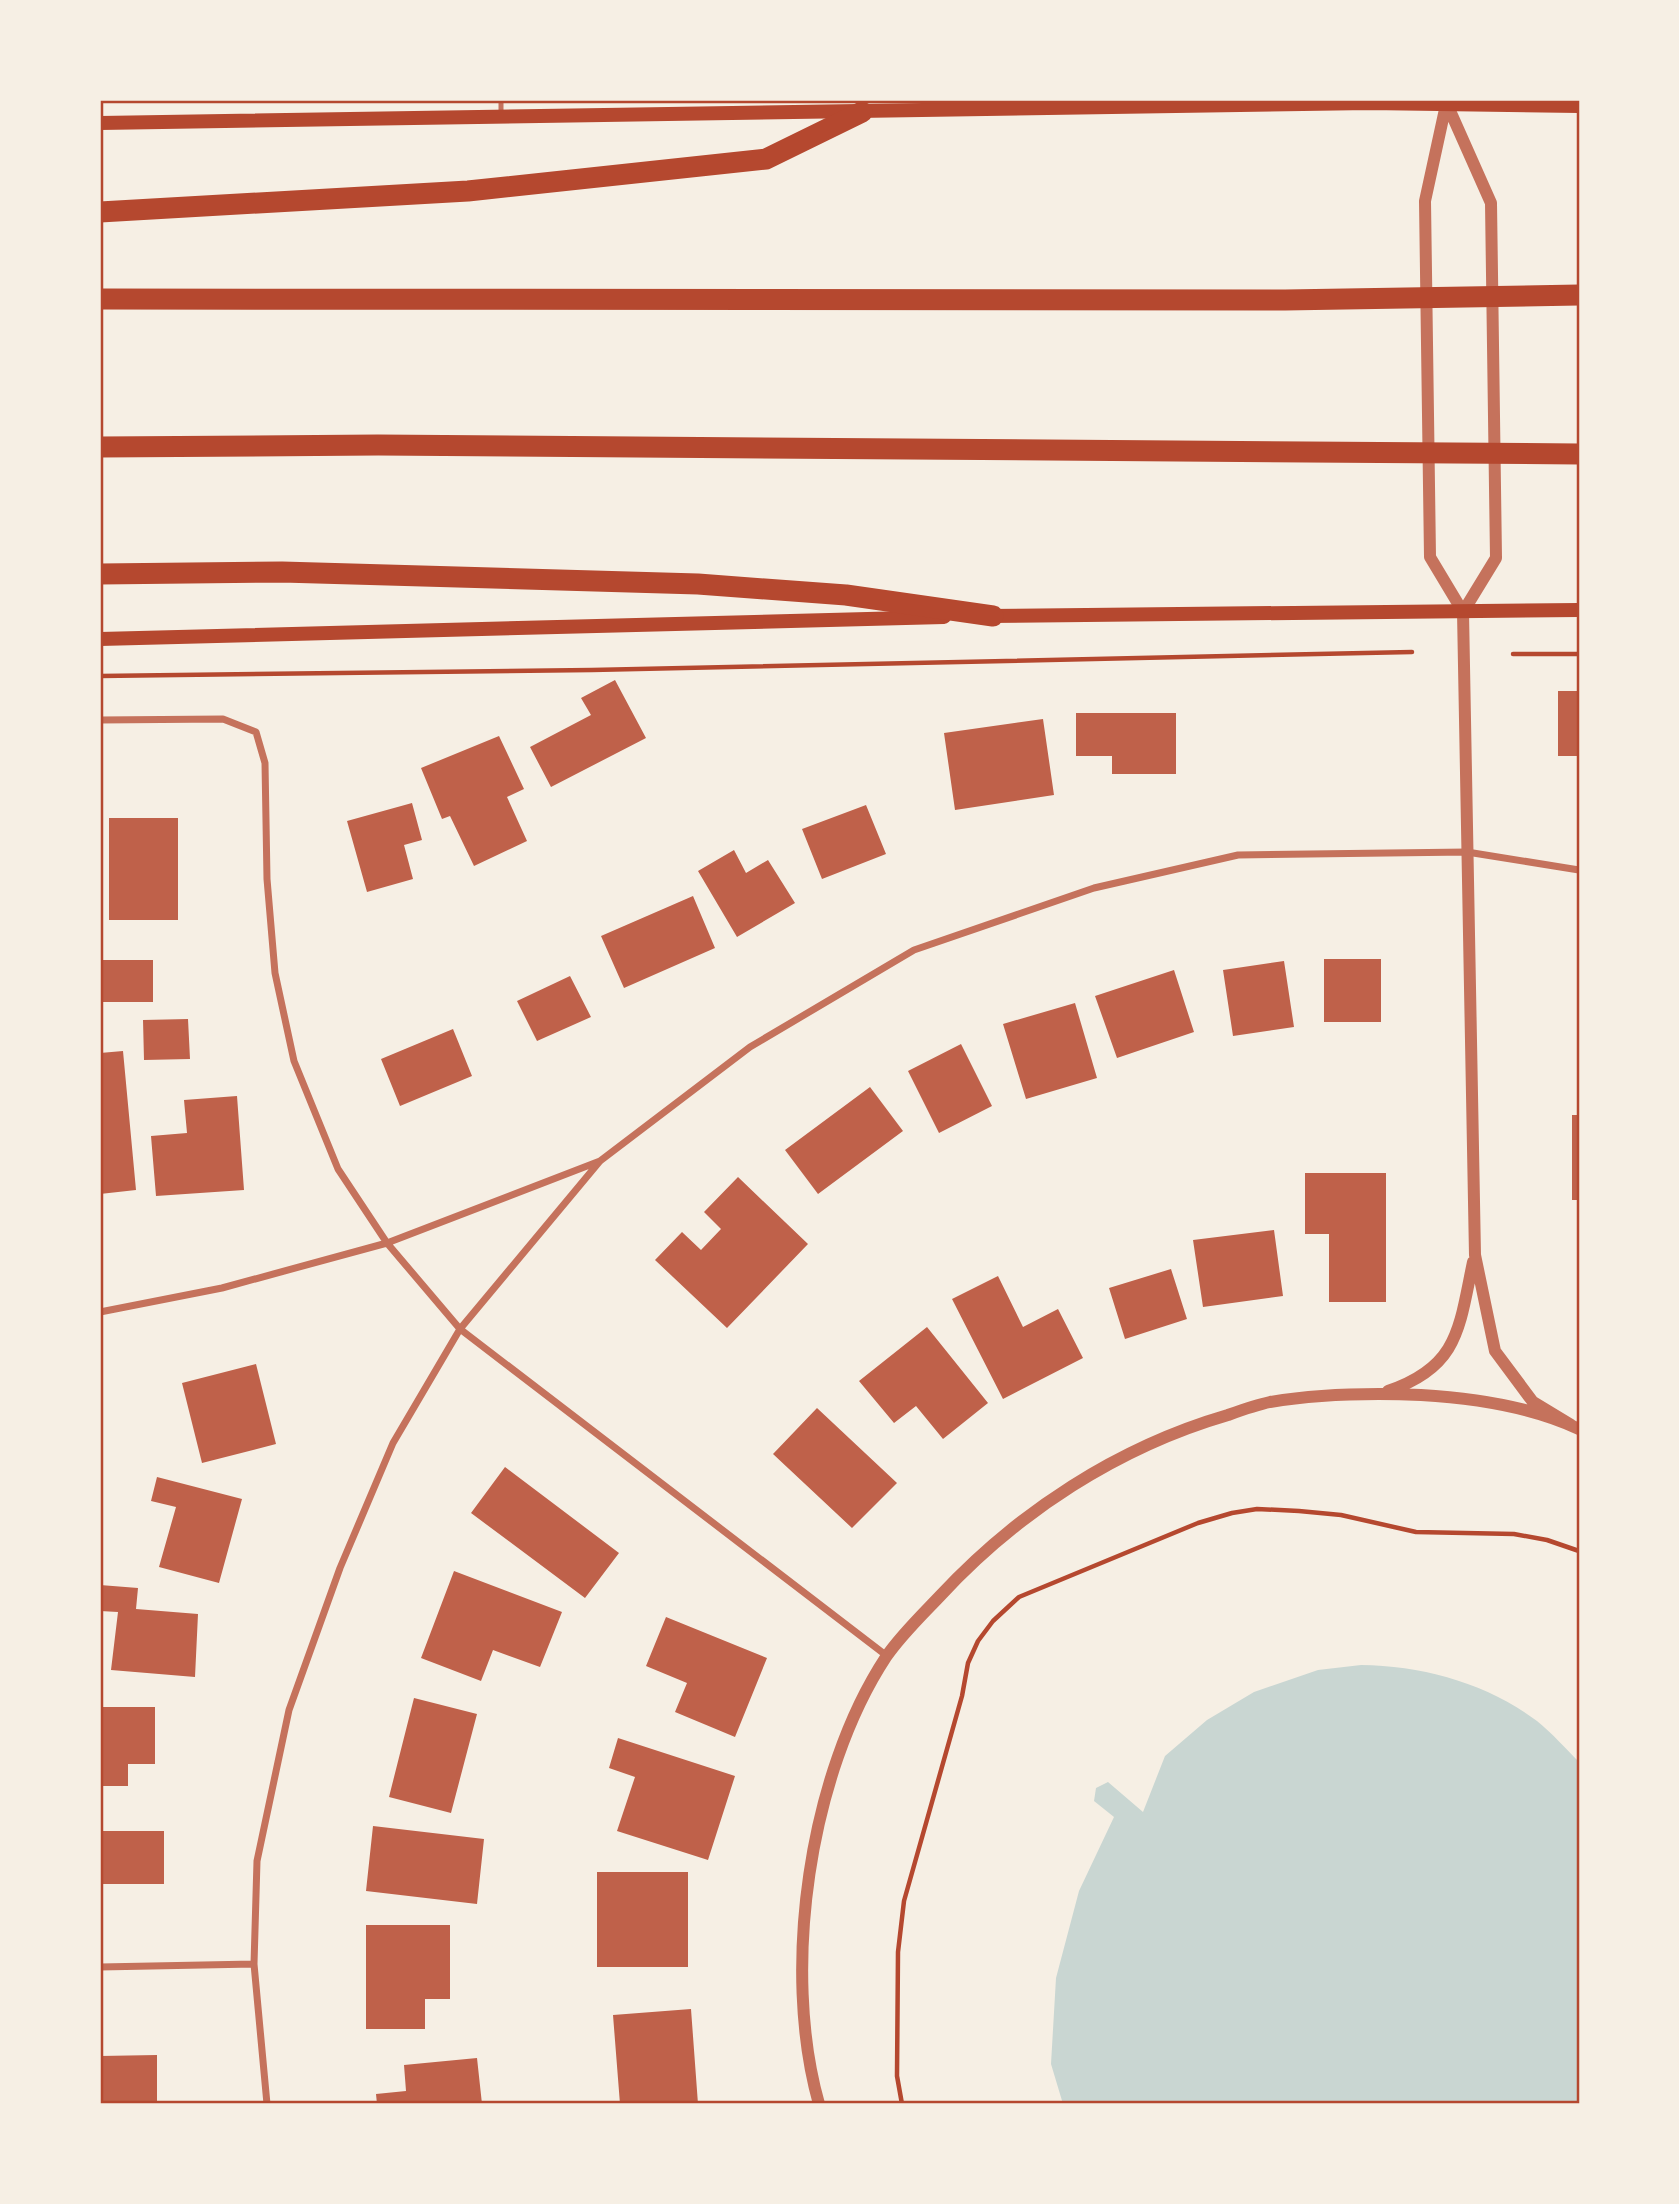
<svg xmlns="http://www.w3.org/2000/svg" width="1679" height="2204" viewBox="0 0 1679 2204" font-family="'Crimson Pro',serif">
<rect width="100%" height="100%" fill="#f6efe4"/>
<path fill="#c9d6d2" d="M 1361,1665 C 1424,1666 1486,1683 1537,1721 C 1552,1733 1566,1749 1579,1762 L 1579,2104 L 1063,2104 L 1051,2064 L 1056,1978 L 1079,1891 L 1114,1817 L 1094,1801 L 1096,1788 L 1108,1782 L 1143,1812 L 1165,1756 L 1207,1720 L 1254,1692 L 1318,1670 Z"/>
<path fill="#bf614a" d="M 615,680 L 646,738 L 551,787 L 530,747 L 591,715 L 581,698 Z
M 1558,691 L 1579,691 L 1579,756 L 1558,756 Z
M 1076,713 L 1176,713 L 1176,774 L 1112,774 L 1112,756 L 1076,756 Z
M 1043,719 L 1054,795 L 955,810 L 944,733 Z
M 499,736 L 524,789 L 507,797 L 527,841 L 474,866 L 450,816 L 442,819 L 421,768 Z
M 412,803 L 422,840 L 404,845 L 413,879 L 367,892 L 347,821 Z
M 866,805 L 886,854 L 822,879 L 802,829 Z
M 109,818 L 178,818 L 178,920 L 109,920 Z
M 734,850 L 746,873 L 768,860 L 795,903 L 737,937 L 698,871 Z
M 693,896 L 715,948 L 624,988 L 601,936 Z
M 1324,959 L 1381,959 L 1381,1022 L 1324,1022 Z
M 100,960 L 153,960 L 153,1002 L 100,1002 Z
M 1284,961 L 1294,1027 L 1233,1036 L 1223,970 Z
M 1174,970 L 1194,1032 L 1117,1058 L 1095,996 Z
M 570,976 L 591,1017 L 537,1041 L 517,1001 Z
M 1075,1003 L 1097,1078 L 1026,1099 L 1003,1024 Z
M 188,1019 L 190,1059 L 144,1060 L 143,1020 Z
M 453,1029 L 472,1076 L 400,1106 L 381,1059 Z
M 961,1044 L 992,1106 L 939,1133 L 908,1071 Z
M 123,1051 L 136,1190 L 100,1194 L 100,1053 Z
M 870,1087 L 903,1131 L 818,1194 L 785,1150 Z
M 237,1096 L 244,1190 L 156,1196 L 151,1136 L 187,1133 L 184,1100 Z
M 1572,1115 L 1579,1115 L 1579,1200 L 1572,1200 Z
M 1305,1173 L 1386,1173 L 1386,1302 L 1329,1302 L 1329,1234 L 1305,1234 Z
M 738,1177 L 808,1244 L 727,1328 L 655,1260 L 682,1232 L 701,1250 L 721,1229 L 704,1212 Z
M 1274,1230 L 1283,1296 L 1203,1307 L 1193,1240 Z
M 1171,1269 L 1187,1319 L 1125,1339 L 1109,1288 Z
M 998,1276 L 1023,1327 L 1058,1309 L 1083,1358 L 1003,1399 L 952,1299 Z
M 927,1327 L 988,1403 L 943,1439 L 916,1406 L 894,1423 L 859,1381 Z
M 256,1364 L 276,1444 L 202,1463 L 182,1383 Z
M 817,1408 L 897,1483 L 852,1528 L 773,1454 Z
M 505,1467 L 619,1553 L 585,1598 L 471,1513 Z
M 157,1477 L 242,1499 L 219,1583 L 159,1567 L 176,1507 L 151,1501 Z
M 454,1571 L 562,1612 L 540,1667 L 493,1650 L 481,1681 L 421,1658 Z
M 100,1585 L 138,1588 L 136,1609 L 198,1614 L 195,1677 L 111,1670 L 118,1612 L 100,1611 Z
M 666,1617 L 767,1658 L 735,1737 L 675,1712 L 687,1683 L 646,1666 Z
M 414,1698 L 477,1714 L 451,1813 L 389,1797 Z
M 100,1707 L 155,1707 L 155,1764 L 128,1764 L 128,1786 L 100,1786 Z
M 618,1738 L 735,1776 L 708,1860 L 617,1831 L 635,1777 L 609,1768 Z
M 373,1826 L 484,1839 L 477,1904 L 366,1891 Z
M 100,1831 L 164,1831 L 164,1884 L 100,1884 Z
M 597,1872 L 688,1872 L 688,1967 L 597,1967 Z
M 366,1925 L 450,1925 L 450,1999 L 425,1999 L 425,2029 L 366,2029 Z
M 691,2009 L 698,2104 L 620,2104 L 613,2015 Z
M 157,2055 L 157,2104 L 100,2104 L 100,2056 Z
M 477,2058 L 482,2104 L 377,2104 L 376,2094 L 406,2091 L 404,2065 Z"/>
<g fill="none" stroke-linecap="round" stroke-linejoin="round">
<path stroke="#b5482f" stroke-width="4.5" d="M 1513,654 L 1579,654
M 100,676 L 592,670 L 1412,652
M 902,2104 L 897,2076 L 898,1952 L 904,1901 L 962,1696 L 968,1663 L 978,1641 L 993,1621 L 1019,1597 L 1198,1523 L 1232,1513 L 1257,1509 L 1299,1511 L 1341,1515 L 1416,1532 L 1514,1534 L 1547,1540 L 1579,1551"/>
<path stroke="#c5725c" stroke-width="5" d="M 501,100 L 501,114"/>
<path stroke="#c5725c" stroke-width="7" d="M 100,720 L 223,719 L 256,732 L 265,763 L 267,879 L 275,973 L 294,1061 L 338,1169 L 387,1243 L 460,1329 L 887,1656
M 100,1312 L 222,1288 L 387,1243 L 600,1161
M 100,1967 L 254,1964
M 267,2104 L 254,1964 L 257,1861 L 289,1710 L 340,1568 L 393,1443 L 460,1329 L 600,1161 L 750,1047 L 914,950 L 1094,888 L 1238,855 L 1467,852 L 1579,870"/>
<path stroke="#c5725c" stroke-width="12" d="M 1447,100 L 1425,201 L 1430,557 L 1463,612 L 1475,1255 L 1495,1351 L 1533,1402 L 1571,1425
M 1447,104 L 1491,203 L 1496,558 L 1463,612
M 1388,1391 C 1459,1367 1459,1328 1473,1262
M 819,2104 C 781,1970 809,1774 886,1657 C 901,1635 922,1615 940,1596 C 1018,1512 1118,1447 1228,1415 C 1242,1410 1256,1405 1270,1402 C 1319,1394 1372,1393 1421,1395 C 1473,1398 1532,1407 1579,1429"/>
<path stroke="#b5482f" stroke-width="14" d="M 100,123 L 1369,103 L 1579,106
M 986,616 L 1579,610
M 100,639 L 944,617"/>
<path stroke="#b5482f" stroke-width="21" d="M 100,212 L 468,191 L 766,159 L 862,112
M 100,299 L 1285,300 L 1579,295
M 100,447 L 378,445 L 1579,454
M 100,574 L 282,572 L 698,584 L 846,595 L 993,616"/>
</g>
<rect width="1679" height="2204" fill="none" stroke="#f6efe4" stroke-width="203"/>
<rect x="102" y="102" width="1476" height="2000" fill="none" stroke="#b5482f" stroke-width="2.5"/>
</svg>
